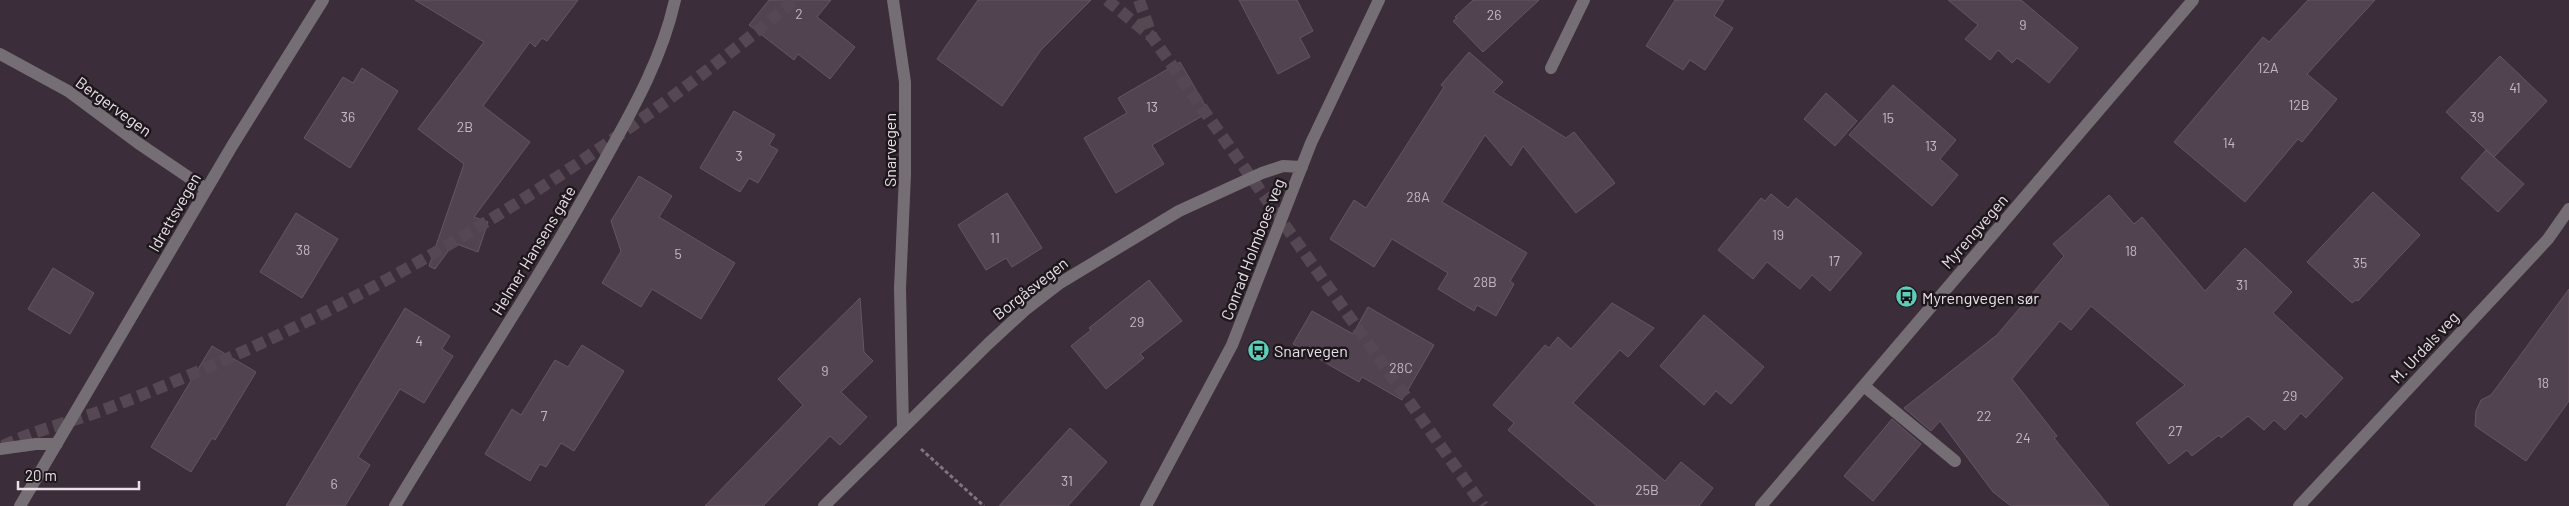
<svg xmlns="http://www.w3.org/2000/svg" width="2569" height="506" viewBox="0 0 2569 506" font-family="Barlow,sans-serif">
<rect width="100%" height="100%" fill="#3b2d39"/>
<path fill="#524350" stroke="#665664" d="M 415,0 L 578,0 L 547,41 L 542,38 L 535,47 L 530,42 L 483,106 L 530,142 L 474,217 L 488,222 L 478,252 L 454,243 L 435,269 L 429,266 L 464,164 L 418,129 L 484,42 Z
M 769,0 L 831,0 L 817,17 L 855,47 L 830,79 L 798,54 L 794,60 L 749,25 Z
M 978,0 L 1091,0 L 1041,50 L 1002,106 L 937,59 Z
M 1239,0 L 1297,0 L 1313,31 L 1300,38 L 1310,57 L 1278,74 Z
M 1473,0 L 1539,0 L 1483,52 L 1453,21 L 1457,18 L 1455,17 Z
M 1675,0 L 1724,0 L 1714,16 L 1733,28 L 1705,70 L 1690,60 L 1683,70 L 1646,46 Z
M 1948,0 L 2021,0 L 2078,48 L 2049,83 L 2023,62 L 2017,58 L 2012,63 L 1998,50 L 1990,60 L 1965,39 L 1978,25 Z
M 2308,0 L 2375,0 L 2307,74 L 2337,99 L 2302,142 L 2298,139 L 2245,202 L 2174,142 L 2263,37 L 2269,42 Z
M 1469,52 L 1503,82 L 1493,92 L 1566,138 L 1574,132 L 1615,183 L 1576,213 L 1523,146 L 1511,166 L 1485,135 L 1442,202 L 1527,253 L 1510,281 L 1514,284 L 1496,316 L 1477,305 L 1474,311 L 1438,289 L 1448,273 L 1392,239 L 1374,267 L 1330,239 L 1354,200 L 1366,208 L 1444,87 L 1441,85 Z
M 2500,56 L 2547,101 L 2494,157 L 2446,112 Z
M 1180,62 L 1209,112 L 1152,145 L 1164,164 L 1116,193 L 1084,138 L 1127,113 L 1118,98 Z
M 362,68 L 398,91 L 350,168 L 304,138 L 343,77 L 353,83 Z
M 1893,85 L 1956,140 L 1940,159 L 1958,175 L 1932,206 L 1849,135 Z
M 1826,93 L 1857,121 L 1835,146 L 1804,119 Z
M 734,111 L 775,135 L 769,145 L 778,150 L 758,183 L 749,178 L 740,192 L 700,168 Z
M 2486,150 L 2524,184 L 2498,212 L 2461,178 Z
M 639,176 L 672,196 L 659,217 L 735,263 L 701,319 L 652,289 L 641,307 L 602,283 L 621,251 L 611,221 Z
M 2373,192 L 2420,235 L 2358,301 L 2356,300 L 2352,303 L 2307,262 Z
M 1007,193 L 1042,248 L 1012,267 L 1006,258 L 986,270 L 958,225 Z
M 1771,194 L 1788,208 L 1796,198 L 1862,253 L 1830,291 L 1812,275 L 1800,289 L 1767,262 L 1753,279 L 1718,250 L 1761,198 L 1765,201 Z
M 2109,195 L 2134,224 L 2142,217 L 2205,291 L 2245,248 L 2292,292 L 2273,313 L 2343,378 L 2306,418 L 2301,413 L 2285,430 L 2274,420 L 2264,430 L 2248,416 L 2221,438 L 2219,435 L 2192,456 L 2187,450 L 2169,464 L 2136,423 L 2185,385 L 2091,306 L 2071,330 L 2060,321 L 2012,379 L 2057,436 L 2054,438 L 2109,506 L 2011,506 L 1993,492 L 1940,421 L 1931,431 L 1904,408 L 1997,335 L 2064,256 L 2053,244 Z
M 296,213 L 338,239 L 302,298 L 260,272 Z
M 53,268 L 94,293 L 70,334 L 28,309 Z
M 1149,280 L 1182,321 L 1140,354 L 1144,358 L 1106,389 L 1071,346 L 1091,330 L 1089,328 Z
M 2569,289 L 2569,401 L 2526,461 L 2475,426 L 2476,411 L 2481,400 L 2491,395 Z
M 860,298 L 864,352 L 873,361 L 841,392 L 867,417 L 840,445 L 830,436 L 763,506 L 705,506 L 803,405 L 778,379 Z
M 1612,303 L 1654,328 L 1628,357 L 1620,350 L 1573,403 L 1665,481 L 1681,462 L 1713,488 L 1699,506 L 1597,506 L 1508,430 L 1514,423 L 1493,405 L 1545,345 L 1549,348 L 1558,337 L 1571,349 Z
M 1368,307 L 1434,345 L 1402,400 L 1362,377 L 1359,382 L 1293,344 L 1312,311 L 1353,334 Z
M 405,308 L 450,336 L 442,349 L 453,356 L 424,403 L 400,389 L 358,457 L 370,465 L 345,506 L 286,506 Z
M 1704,315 L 1764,367 L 1731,404 L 1716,391 L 1704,405 L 1660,366 Z
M 582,345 L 624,371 L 574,451 L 561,443 L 546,467 L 540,464 L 530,481 L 485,454 L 512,409 L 521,415 L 555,360 L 568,367 Z
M 212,346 L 256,372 L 215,440 L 212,438 L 191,472 L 151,447 Z
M 1892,419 L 1921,444 L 1873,501 L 1844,476 Z
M 1070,428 L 1107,462 L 1068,506 L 999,506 Z"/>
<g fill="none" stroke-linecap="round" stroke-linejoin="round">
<path stroke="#554853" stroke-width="12" stroke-dasharray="12 6" stroke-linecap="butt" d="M 1107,0 L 1152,37 L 1483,506
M 1139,0 L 1152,37
M 3,446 C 37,429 76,421 111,407 C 158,389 205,369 251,348 C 446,258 630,138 795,0"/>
<path stroke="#81757f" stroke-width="3" stroke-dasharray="4 2.5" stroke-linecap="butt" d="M 921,449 L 984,506"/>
<path stroke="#766e75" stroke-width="12" d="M 893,0 L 905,82 L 905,175 L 900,288 L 903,427
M 0,54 L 68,91 L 138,143 L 206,189
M 1551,68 L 1584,0
M 1864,386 L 1955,461
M 0,449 L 36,444 L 57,444
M 20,506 L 232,146 L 323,0
M 395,506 C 462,394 535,286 598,172 C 629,116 661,63 675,0
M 824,506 L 988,344 L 1025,310 L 1060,283 L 1179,211 L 1262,173 L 1283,166 L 1302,167
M 1146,506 L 1232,345 L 1311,143 L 1379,0
M 1761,506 L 2193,0
M 2299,506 L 2548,239 L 2569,209"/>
</g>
<defs>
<symbol id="bus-disc" viewBox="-11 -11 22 22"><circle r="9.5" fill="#5cceba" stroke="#1e181d"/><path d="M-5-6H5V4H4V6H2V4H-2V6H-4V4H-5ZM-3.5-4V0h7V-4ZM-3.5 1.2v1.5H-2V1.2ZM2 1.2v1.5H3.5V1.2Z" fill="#111"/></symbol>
</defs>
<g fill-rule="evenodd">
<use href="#bus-disc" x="1894" y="284" width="25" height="25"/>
<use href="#bus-disc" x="1246" y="338" width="25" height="25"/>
</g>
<g text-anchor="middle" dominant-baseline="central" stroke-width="5" stroke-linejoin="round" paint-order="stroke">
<g font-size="14" fill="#c3b9c2">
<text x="799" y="13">2</text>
<text x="1494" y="14">26</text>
<text x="2023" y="24">9</text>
<text x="2268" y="67">12A</text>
<text x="2515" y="87">41</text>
<text x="2299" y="104">12B</text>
<text x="1152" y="106">13</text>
<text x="348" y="116">36</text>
<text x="2477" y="116">39</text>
<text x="1888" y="117">15</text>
<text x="465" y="126">2B</text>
<text x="2229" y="142">14</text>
<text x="1931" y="145">13</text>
<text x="739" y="155">3</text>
<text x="1418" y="196">28A</text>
<text x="1778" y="234">19</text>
<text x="995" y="237">11</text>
<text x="303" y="249">38</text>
<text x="2131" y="250">18</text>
<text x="678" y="253">5</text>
<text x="1834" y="260">17</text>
<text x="2360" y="262">35</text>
<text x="1485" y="281">28B</text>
<text x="2242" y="284">31</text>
<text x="1137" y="321">29</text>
<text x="419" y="340">4</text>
<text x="1401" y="367">28C</text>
<text x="825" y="370">9</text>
<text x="2543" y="382">18</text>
<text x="2290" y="395">29</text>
<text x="544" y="415">7</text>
<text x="1984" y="415">22</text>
<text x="2175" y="430">27</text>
<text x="2023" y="437">24</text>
<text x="1067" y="480">31</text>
<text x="334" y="483">6</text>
<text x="1647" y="489">25B</text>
</g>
<g font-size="16" fill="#e9e0e8" stroke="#1e181d">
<text transform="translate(114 106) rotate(36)">Bergervegen</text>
<text transform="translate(889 150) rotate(-90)">Snarvegen</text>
<text transform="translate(174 212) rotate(-60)">Idrettsvegen</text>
<text transform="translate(1974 231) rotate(-49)">Myrengvegen</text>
<text transform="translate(1252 249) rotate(-69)">Conrad Holmboes veg</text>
<text transform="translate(533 250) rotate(-59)">Helmer Hansens gate</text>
<text transform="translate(1030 288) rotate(-38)">Borgåsvegen</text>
<text transform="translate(2424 347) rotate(-47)">M. Urdals veg</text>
</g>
<g font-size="16" fill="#e9e0e8" stroke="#1e181d" text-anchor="start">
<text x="1922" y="297">Myrengvegen sør</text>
<text x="1274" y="350">Snarvegen</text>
</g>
</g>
<path d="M18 481v8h121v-8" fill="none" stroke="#e9e0e8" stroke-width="2.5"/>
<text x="25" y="481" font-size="15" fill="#e9e0e8" stroke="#1e181d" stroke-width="4" paint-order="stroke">20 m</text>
</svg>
